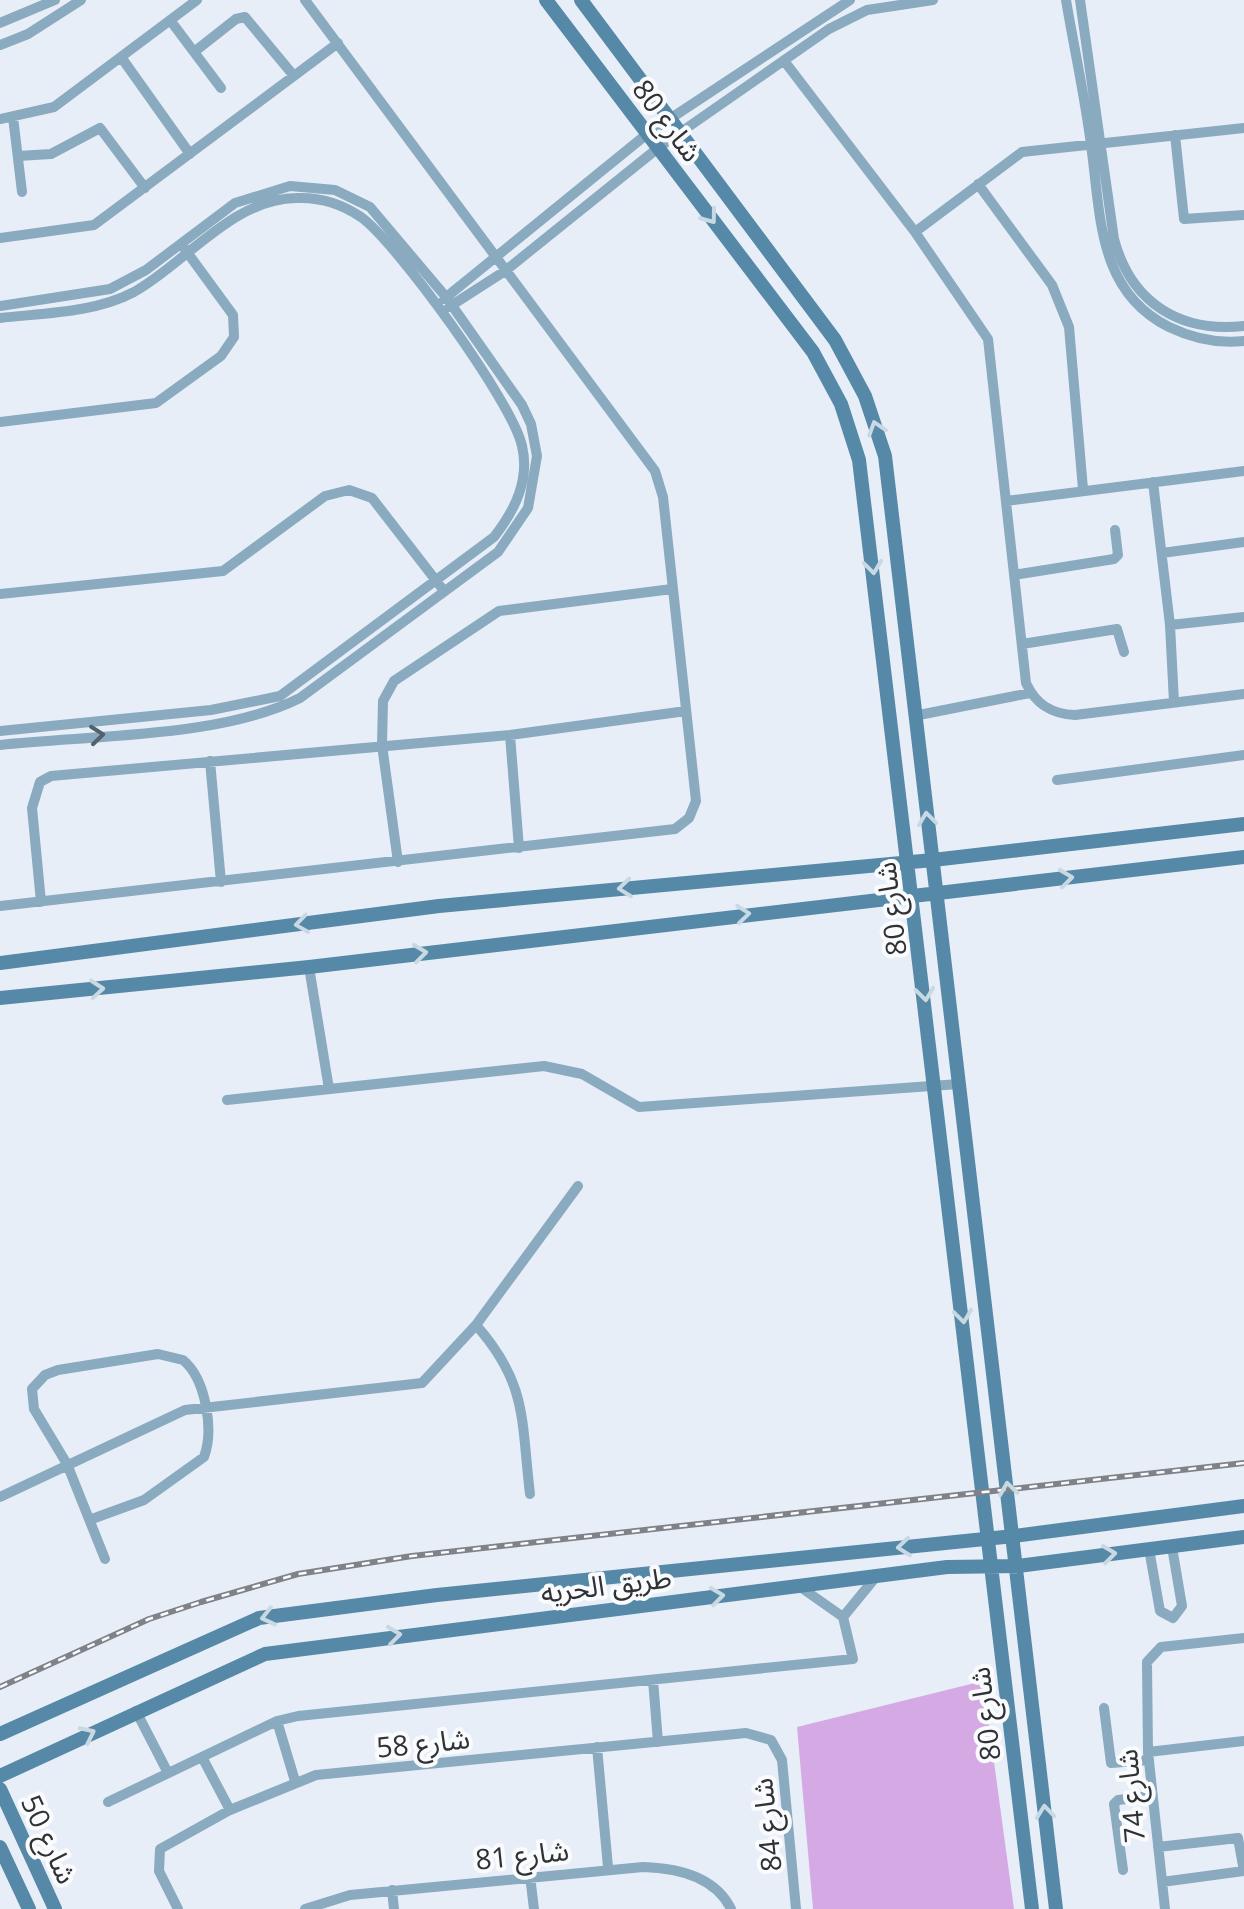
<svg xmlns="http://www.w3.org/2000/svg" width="1244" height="1909" viewBox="0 0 1244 1909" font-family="'Open Sans','Noto Sans Arabic',sans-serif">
<rect width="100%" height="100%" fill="#e8eef8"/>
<path fill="#d5aae4" d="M 983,1681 L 1014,1909 L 813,1909 L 797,1727 Z"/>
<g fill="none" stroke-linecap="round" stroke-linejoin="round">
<path stroke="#89aabf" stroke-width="10" d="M 1066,0 C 1074,48 1085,97 1091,145 C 1101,215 1097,291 1169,327 C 1194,339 1217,344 1244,341
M 1080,0 L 1114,239 C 1131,303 1180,333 1244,326
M 170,20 L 221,88
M 0,23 L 55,0
M 0,45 L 28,34 L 81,0
M 194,52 L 236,19 L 245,17 L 294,76
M 121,57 L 190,154
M 785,62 L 915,232 L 988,339 L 1026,683 C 1036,705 1052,714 1075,715 L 1244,694
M 13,117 L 22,192
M 0,119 L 54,107 L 197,0
M 1175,135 L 1184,219 L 1244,215
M 18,156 L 51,154 L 100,128 L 145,188
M 978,184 L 1052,285 L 1069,327 L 1083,489
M 915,232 L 1022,152 L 1244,128
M 0,238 L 94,225 L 338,43
M 444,299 L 647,134 L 850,0
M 0,306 L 110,289 L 146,270 L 235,203 L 290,186 L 335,190 L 370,207 L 446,297 L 522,405 L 531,424 L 537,456 L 528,508 L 498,552 L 300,698 C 220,738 91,735 0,745
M 449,307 L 505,271 L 658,148 L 829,29 L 867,10 L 933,0
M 0,318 C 44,313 94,313 134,292 C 186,263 232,199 296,198 C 319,197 342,204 361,217 C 397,243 513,403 522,446 C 530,480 515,510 494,537 L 280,696 L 211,710 L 0,731
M 0,422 L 156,403 L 221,356 L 234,337 L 233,315 L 184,248
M 1153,482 L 1170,625 L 1174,702
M 1006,501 L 1244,471
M 1162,553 L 1244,542
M 1014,575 L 1114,559 L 1118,555 L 1115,530
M 0,594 L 223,571 L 325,496 L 349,490 L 372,498 L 441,587
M 1170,625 L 1244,617
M 1022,644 L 1117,629 L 1124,652
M 914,716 L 1030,693
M 510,735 L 519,848
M 210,761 L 221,882
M 1057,780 L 1244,755
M 398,862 L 382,745 L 383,701 L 394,681 L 499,611 L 672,589
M 41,902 L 32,808 L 40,782 L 51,776 L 510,735 L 686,711
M 0,906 L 675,829 L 689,818 L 696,801 L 663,497 L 655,471 L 305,0
M 309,967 L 329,1089
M 227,1100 L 544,1066 L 582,1074 L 639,1107 L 959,1084
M 476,1325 C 528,1384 521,1420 530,1494
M 0,1497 L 185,1410 L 422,1383 L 476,1325 L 578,1186
M 92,1519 L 144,1500 L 204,1457 C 214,1430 206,1379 183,1360 L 158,1354 L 58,1370 L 45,1375 L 32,1389 L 34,1409 L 67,1464 L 105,1559
M 1149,1549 L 1160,1611 L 1173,1618 L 1182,1606 L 1172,1547
M 843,1617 L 875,1578
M 653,1680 L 658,1742
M 1104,1708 L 1111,1763 L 1149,1760
M 136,1711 L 168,1773
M 277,1721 L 295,1781
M 597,1747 L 608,1867
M 1148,1752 L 1244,1741
M 202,1757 L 230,1810
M 108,1802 L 277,1721 L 298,1716 L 853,1659 L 843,1617 L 799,1586
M 1158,1847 L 1238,1838 L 1244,1871 L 1162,1882
M 1123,1870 L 1114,1804 L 1118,1800 L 1152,1796
M 530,1876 L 534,1909
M 392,1890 L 394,1909
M 178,1909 L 159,1871 L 160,1849 L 230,1810 L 316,1775 L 746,1733 L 771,1740 L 782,1760 L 796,1909
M 305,1909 L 350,1895 L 643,1867 C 677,1868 715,1876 731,1909
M 1165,1909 L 1148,1752 L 1147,1662 L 1161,1647 L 1244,1638"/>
<path stroke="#5589a7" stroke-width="14" d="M 546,0 L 813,352 L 841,404 L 859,460 L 1032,1909
M 581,0 L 835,340 L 865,396 L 885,456 L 1056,1909
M 0,963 L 439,906 L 933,860 L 1244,824
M 0,998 L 309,967 L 1244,857
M 0,1734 L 259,1618 L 437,1595 L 1014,1536 L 1244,1506
M 0,1776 L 265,1654 L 947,1567 L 1018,1566 L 1244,1537
M 0,1789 L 55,1909
M 0,1847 L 29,1909"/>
<defs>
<path id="rail" d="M 0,1687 L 149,1619 L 201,1602 L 298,1574 L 412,1556 L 1244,1463"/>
</defs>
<use href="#rail" stroke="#7f8389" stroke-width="6"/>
<use href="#rail" stroke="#fafbfd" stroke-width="2.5" stroke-dasharray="8" stroke-linecap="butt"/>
</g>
<defs><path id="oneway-chevron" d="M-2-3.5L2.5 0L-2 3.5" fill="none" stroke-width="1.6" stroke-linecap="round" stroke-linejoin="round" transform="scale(2.5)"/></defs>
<g stroke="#c8d9e3">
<use href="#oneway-chevron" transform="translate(710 217) rotate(53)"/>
<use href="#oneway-chevron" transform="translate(876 428) rotate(-108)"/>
<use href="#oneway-chevron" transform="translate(873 567) rotate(83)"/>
<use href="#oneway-chevron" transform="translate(927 819) rotate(-97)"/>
<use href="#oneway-chevron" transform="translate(1066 878) rotate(-7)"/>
<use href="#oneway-chevron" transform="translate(625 888) rotate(174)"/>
<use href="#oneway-chevron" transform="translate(743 914) rotate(-6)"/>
<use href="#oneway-chevron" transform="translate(302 924) rotate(172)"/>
<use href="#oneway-chevron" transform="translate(420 953) rotate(-7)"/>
<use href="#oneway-chevron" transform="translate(97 989) rotate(-5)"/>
<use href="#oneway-chevron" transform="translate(925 994) rotate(83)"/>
<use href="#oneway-chevron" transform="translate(963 1316) rotate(83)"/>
<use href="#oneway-chevron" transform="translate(1008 1489) rotate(-98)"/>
<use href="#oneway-chevron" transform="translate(904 1547) rotate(174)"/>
<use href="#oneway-chevron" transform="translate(1109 1554) rotate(-7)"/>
<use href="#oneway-chevron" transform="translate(717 1596) rotate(-7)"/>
<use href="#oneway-chevron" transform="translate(268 1617) rotate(167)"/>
<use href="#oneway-chevron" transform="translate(394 1635) rotate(-7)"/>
<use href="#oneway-chevron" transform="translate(88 1734) rotate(-26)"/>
<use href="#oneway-chevron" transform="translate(1045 1812) rotate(-96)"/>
</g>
<use stroke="#53616c" href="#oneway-chevron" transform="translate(97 735) rotate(-6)"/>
<g text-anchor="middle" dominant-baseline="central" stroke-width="8" stroke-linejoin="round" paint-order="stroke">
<g font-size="28" fill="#2f3135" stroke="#fafbfd">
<text transform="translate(668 120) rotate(53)">شارع 80</text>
<text transform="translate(890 909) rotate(-97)">شارع 80</text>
<text transform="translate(606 1584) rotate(-7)">طريق الحريه</text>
<text transform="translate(984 1714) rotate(-97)">شارع 80</text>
<text transform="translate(423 1742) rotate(-6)">شارع 58</text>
<text transform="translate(1130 1796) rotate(-95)">شارع 74</text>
<text transform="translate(766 1825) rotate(-96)">شارع 84</text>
<text transform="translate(50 1839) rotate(65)">شارع 50</text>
<text transform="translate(522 1854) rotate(-6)">شارع 81</text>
</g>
</g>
</svg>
